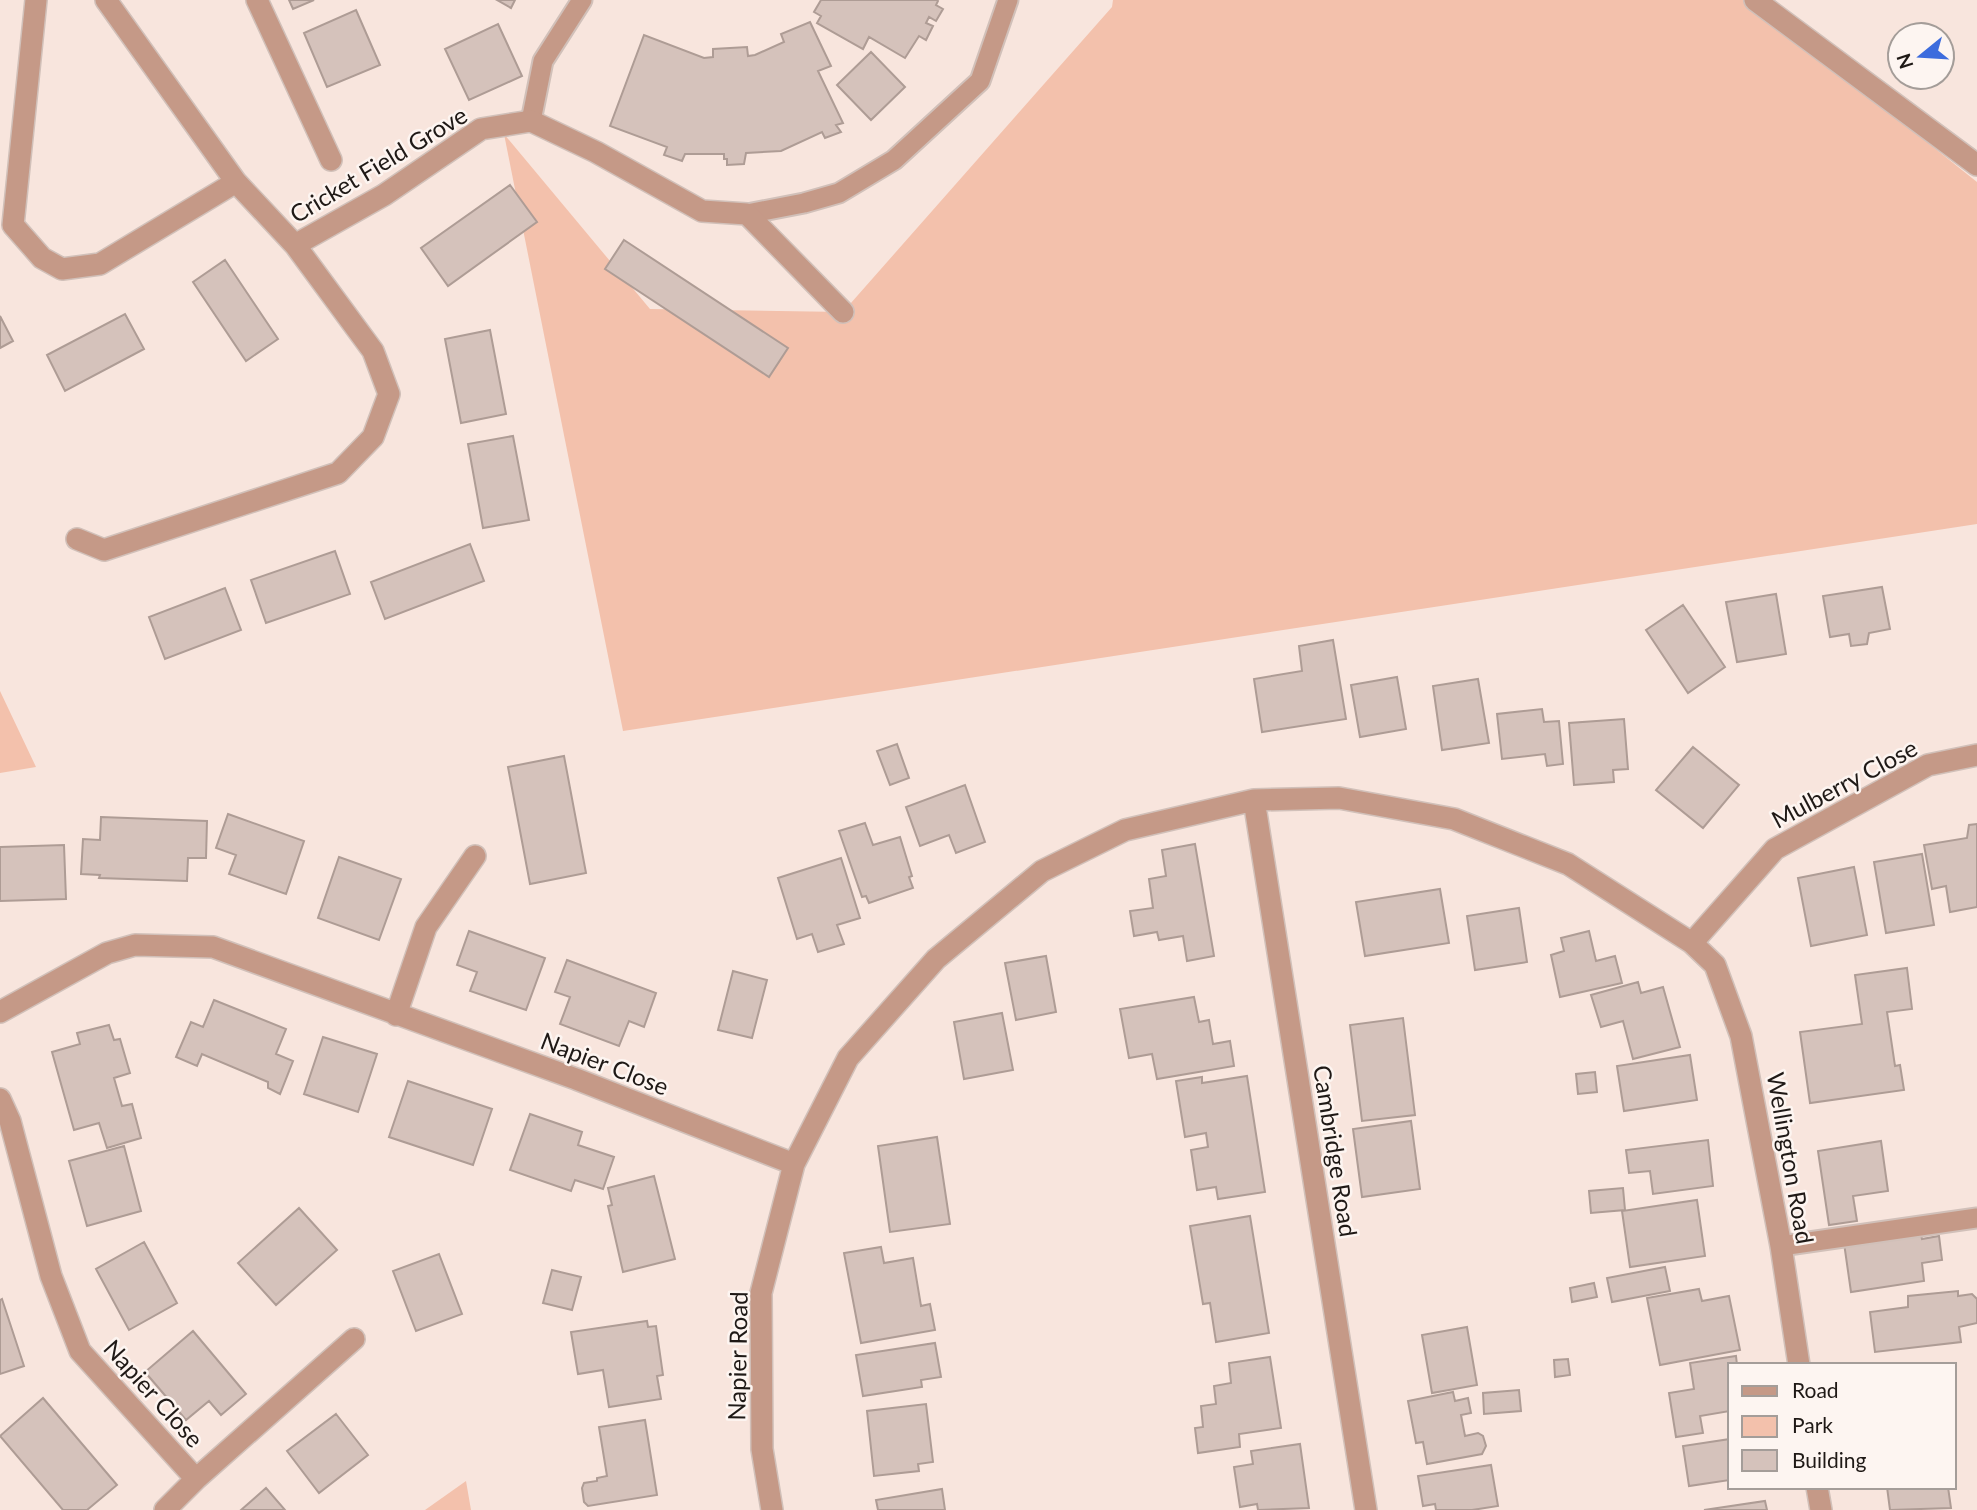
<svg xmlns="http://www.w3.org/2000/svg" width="1977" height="1510" viewBox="0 0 1977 1510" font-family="Lato,sans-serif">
<rect width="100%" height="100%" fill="#f8e5dd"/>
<path fill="#f3c1ac" d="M 1113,0 L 1748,0 L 1977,182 L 1977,524 L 623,731 L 504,134 L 650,309 L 843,312 L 1112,7 Z
M 0,691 L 36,767 L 0,773 Z
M 466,1481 L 471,1510 L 425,1510 Z"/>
<path fill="#d5c2bb" stroke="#ae9c95" stroke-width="2" d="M 289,0 L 314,0 L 293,9 Z
M 497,0 L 515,0 L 511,8 Z
M 821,0 L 937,0 L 938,1 L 936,5 L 943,9 L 936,21 L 929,17 L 926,23 L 933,26 L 926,40 L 919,36 L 905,58 L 869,37 L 863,49 L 817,23 L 821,16 L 814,12 Z
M 356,10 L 380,65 L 327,87 L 304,33 Z
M 810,22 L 831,66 L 818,71 L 843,123 L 836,125 L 841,132 L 825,138 L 822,132 L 781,151 L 746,153 L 744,164 L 727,165 L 727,159 L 724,159 L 724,154 L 685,154 L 682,161 L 664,155 L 667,147 L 610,126 L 644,35 L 704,58 L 713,57 L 713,49 L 747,47 L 748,56 L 755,55 L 784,42 L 781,34 Z
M 498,24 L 522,76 L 469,100 L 445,49 Z
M 871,52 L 905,87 L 871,120 L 837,85 Z
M 510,185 L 537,222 L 448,286 L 421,248 Z
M 624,240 L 788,348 L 769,377 L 605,269 Z
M 225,260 L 278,339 L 246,361 L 193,282 Z
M 125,314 L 144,349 L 65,391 L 47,355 Z
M 0,316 L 13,341 L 0,348 Z
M 490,330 L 506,414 L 461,423 L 445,339 Z
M 513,436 L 529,520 L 483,528 L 468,444 Z
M 470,544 L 484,581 L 385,619 L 371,582 Z
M 335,551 L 350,594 L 266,623 L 251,580 Z
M 1882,587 L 1890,629 L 1869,633 L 1867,644 L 1851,646 L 1849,634 L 1830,637 L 1823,596 Z
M 225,588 L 241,630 L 165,659 L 149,617 Z
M 1776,594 L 1786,654 L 1737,662 L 1726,602 Z
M 1683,605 L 1725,667 L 1688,693 L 1646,630 Z
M 1333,640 L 1346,719 L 1262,732 L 1254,679 L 1302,671 L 1299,646 Z
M 1397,677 L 1406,729 L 1360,737 L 1351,685 Z
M 1478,679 L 1489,743 L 1442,750 L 1433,686 Z
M 1542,709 L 1544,722 L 1559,721 L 1563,764 L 1547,766 L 1545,754 L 1502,759 L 1497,714 Z
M 1624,719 L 1628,769 L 1613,770 L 1614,782 L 1574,785 L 1569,723 Z
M 897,744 L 909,778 L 890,785 L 877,751 Z
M 1693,747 L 1739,785 L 1703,828 L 1656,790 Z
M 564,756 L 586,873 L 530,884 L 508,767 Z
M 965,785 L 985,842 L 956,853 L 949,835 L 920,846 L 906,807 Z
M 228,814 L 304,841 L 286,894 L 229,874 L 236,855 L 216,848 Z
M 101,817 L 207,821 L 206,858 L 188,858 L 187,881 L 99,878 L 100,875 L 81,874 L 83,839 L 100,840 Z
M 865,823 L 873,845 L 900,837 L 912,876 L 909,877 L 913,888 L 869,903 L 866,896 L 862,897 L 839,831 Z
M 1977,824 L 1977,907 L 1950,912 L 1946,886 L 1932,889 L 1924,845 L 1967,838 L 1969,825 Z
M 1195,844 L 1214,956 L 1187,961 L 1183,936 L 1159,940 L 1157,932 L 1134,936 L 1130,911 L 1153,908 L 1149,879 L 1166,876 L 1162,850 Z
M 64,845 L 66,899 L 0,901 L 0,847 Z
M 1922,854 L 1934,925 L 1886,933 L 1874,862 Z
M 339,857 L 401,879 L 379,940 L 318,918 Z
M 841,858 L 860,918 L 837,925 L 844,944 L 818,952 L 812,934 L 797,939 L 778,878 Z
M 1854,867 L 1867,935 L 1811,946 L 1798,878 Z
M 1440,889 L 1449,943 L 1365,956 L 1356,902 Z
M 1519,908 L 1527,962 L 1475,970 L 1467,916 Z
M 469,931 L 545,958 L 526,1010 L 470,991 L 477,972 L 457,965 Z
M 1589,931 L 1596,961 L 1615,956 L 1622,983 L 1560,997 L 1551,955 L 1564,951 L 1561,938 Z
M 1046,956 L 1056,1012 L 1016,1020 L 1005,963 Z
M 567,960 L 656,993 L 644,1027 L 629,1021 L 619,1046 L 560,1024 L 570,997 L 555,992 Z
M 1907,968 L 1912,1009 L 1887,1012 L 1895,1066 L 1900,1065 L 1904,1090 L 1810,1103 L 1800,1032 L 1862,1024 L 1855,975 Z
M 733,971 L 767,980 L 752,1038 L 718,1030 Z
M 1638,982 L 1641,993 L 1663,987 L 1680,1047 L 1633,1059 L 1623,1021 L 1601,1027 L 1591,995 Z
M 1194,997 L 1199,1022 L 1209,1020 L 1213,1044 L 1230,1041 L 1234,1066 L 1157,1079 L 1152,1054 L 1129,1058 L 1120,1009 Z
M 214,1000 L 286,1029 L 276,1054 L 293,1061 L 280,1094 L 268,1088 L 268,1082 L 202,1054 L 197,1066 L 176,1057 L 191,1022 L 203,1027 Z
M 1002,1013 L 1013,1070 L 964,1079 L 954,1022 Z
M 1403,1018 L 1415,1115 L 1362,1121 L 1350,1025 Z
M 109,1025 L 114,1040 L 120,1039 L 130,1073 L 114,1078 L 122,1106 L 132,1104 L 141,1138 L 107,1148 L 99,1123 L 74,1130 L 52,1052 L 80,1044 L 77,1033 Z
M 323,1037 L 377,1054 L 358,1112 L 304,1094 Z
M 1690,1055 L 1697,1100 L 1624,1111 L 1617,1066 Z
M 1595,1072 L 1597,1092 L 1578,1094 L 1576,1074 Z
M 1247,1076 L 1265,1192 L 1218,1199 L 1216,1187 L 1197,1190 L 1191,1150 L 1208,1147 L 1206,1133 L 1185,1137 L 1176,1081 L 1202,1077 L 1202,1083 Z
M 408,1081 L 492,1109 L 473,1165 L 389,1137 Z
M 530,1114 L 582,1132 L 578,1145 L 614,1157 L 603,1189 L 575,1180 L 571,1191 L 510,1170 Z
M 1411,1121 L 1420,1189 L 1362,1197 L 1353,1129 Z
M 937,1137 L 950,1224 L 890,1232 L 878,1146 Z
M 1708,1140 L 1713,1186 L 1653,1194 L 1650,1171 L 1629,1173 L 1626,1150 Z
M 1881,1141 L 1888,1191 L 1853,1196 L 1857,1221 L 1829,1225 L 1818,1151 Z
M 124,1146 L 141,1211 L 87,1226 L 69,1161 Z
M 654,1176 L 675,1259 L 623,1272 L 608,1206 L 612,1205 L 608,1188 Z
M 1623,1188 L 1625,1210 L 1591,1213 L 1589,1191 Z
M 1697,1200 L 1705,1256 L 1630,1267 L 1622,1211 Z
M 299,1208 L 337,1250 L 276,1305 L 238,1263 Z
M 1250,1216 L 1269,1333 L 1216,1342 L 1210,1303 L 1203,1304 L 1190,1226 Z
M 1920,1232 L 1922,1239 L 1939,1236 L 1942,1260 L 1922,1263 L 1924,1281 L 1851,1292 L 1844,1243 Z
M 144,1242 L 177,1303 L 129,1330 L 96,1269 Z
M 881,1247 L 884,1263 L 913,1258 L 921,1306 L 930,1304 L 935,1330 L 861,1343 L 844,1253 Z
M 439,1254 L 462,1314 L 416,1331 L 393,1271 Z
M 1665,1267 L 1670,1291 L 1612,1302 L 1607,1278 Z
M 552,1270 L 581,1277 L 572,1310 L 543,1303 Z
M 1594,1283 L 1597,1297 L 1572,1302 L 1570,1288 Z
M 1699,1289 L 1702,1301 L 1729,1296 L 1740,1350 L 1660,1365 L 1647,1298 Z
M 1958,1291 L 1958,1296 L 1972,1294 L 1977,1299 L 1977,1323 L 1959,1327 L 1961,1342 L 1875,1352 L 1870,1312 L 1908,1307 L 1908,1296 Z
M 2,1299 L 24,1366 L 0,1374 L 0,1300 Z
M 647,1321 L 648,1327 L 656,1326 L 663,1375 L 657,1376 L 661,1399 L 609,1407 L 603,1370 L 578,1374 L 571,1332 Z
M 1467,1327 L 1477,1385 L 1432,1393 L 1422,1335 Z
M 193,1331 L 246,1394 L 221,1415 L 209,1401 L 186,1420 L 145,1372 Z
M 935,1343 L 941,1377 L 921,1380 L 922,1387 L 863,1396 L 856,1355 Z
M 1736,1356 L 1737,1365 L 1730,1365 L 1730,1411 L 1700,1416 L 1703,1433 L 1676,1437 L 1669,1393 L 1694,1389 L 1690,1363 Z
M 1270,1357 L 1281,1428 L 1239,1434 L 1240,1447 L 1198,1453 L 1195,1428 L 1203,1427 L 1201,1406 L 1216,1404 L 1214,1386 L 1231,1383 L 1229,1363 Z
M 1568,1359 L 1570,1375 L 1555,1377 L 1554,1360 Z
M 1519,1390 L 1521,1411 L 1484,1414 L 1483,1393 Z
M 1453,1392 L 1455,1401 L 1468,1398 L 1471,1413 L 1461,1415 L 1465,1436 L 1478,1433 L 1483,1436 L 1486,1446 L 1482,1454 L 1427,1464 L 1423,1442 L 1416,1443 L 1408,1401 Z
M 43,1398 L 117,1485 L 87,1510 L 63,1510 L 0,1436 Z
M 926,1404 L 933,1462 L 918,1464 L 919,1471 L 874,1476 L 867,1411 Z
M 336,1414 L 368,1455 L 319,1493 L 287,1451 Z
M 645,1420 L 657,1495 L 588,1506 L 584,1502 L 582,1488 L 584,1483 L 597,1481 L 597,1478 L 607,1476 L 599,1427 Z
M 1730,1439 L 1730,1480 L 1689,1486 L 1683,1446 Z
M 1300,1444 L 1309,1508 L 1258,1510 L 1257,1504 L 1240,1507 L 1234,1467 L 1253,1464 L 1251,1451 Z
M 1491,1465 L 1498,1506 L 1472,1510 L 1436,1510 L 1435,1504 L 1423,1506 L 1418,1476 Z
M 1887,1487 L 1948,1487 L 1951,1508 L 1890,1510 Z
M 266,1488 L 285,1510 L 241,1510 Z
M 942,1489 L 945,1510 L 878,1510 L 876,1500 Z
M 1765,1501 L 1767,1510 L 1704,1510 Z"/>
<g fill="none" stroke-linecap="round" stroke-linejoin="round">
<defs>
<path id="service" d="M 531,121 L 543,61 L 582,0
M 747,214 L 804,203 L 839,193 L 894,160 L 980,81 L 1008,0
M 1781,1246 L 1977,1218"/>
<path id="minor" d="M 36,0 L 13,225 L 42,258 L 62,269 L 100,264 L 236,182
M 106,0 L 236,182 L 295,245 L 384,195 L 481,129 L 531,121 L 596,152 L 702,211 L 747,214 L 843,312
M 257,0 L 331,160
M 1755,0 L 1977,165
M 77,539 L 104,550 L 338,473 L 373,437 L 389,394 L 373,351 L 295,245
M 1254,800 L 1366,1510
M 1692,943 L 1775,849 L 1928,765 L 1977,755
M 0,1012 L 107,953 L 135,945 L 213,947 L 576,1079 L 794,1164
M 396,1015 L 426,927 L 475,856
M 0,1099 L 10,1121 L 51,1276 L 80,1351 L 196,1479 L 354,1339
M 1817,1487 L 1821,1510
M 165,1510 L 196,1479
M 772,1510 L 762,1449 L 761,1293 L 794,1164 L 848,1058 L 936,959 L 1042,871 L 1125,830 L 1254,800 L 1339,798 L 1454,819 L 1568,864 L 1692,943 L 1715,965 L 1741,1036 L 1781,1246 L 1799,1365"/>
</defs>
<use href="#service" stroke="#d1c0b9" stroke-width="23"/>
<use href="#minor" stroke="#d1c0b9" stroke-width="24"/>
<use href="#service" stroke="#c59987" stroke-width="19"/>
<use href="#minor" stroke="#c59987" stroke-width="21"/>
</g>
<g text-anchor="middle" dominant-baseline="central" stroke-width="5" stroke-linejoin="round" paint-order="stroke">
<g font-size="24" fill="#1f1916" stroke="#fdf5f1">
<text transform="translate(378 164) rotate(-31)">Cricket Field Grove</text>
<text transform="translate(1844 783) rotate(-28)">Mulberry Close</text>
<text transform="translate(605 1063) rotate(21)">Napier Close</text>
<text transform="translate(1336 1151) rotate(81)">Cambridge Road</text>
<text transform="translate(1791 1158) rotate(80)">Wellington Road</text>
<text transform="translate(737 1356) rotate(-89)">Napier Road</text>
<text transform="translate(154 1393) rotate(48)">Napier Close</text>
</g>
</g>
<rect x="1728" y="1363" width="228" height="126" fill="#fdf5f1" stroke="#a49d99" stroke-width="2"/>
<rect x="1742" y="1386" width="35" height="10" fill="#c59987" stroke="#a49d99" stroke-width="2"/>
<text x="1792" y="1398" font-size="21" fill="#1f1916">Road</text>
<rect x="1742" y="1416" width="35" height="21" fill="#f3c1ac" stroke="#a49d99" stroke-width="2"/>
<text x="1792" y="1433" font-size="21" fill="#1f1916">Park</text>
<rect x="1742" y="1450" width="35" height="21" fill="#d5c2bb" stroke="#a49d99" stroke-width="2"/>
<text x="1792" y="1468" font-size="21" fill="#1f1916">Building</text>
<g transform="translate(1921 56) rotate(252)"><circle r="33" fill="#fdf5f1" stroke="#a49d99" stroke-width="2"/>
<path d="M0-5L12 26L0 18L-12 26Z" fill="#3d6cdd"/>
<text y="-10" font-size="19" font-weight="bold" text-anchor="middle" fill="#1f1916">N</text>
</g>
</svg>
